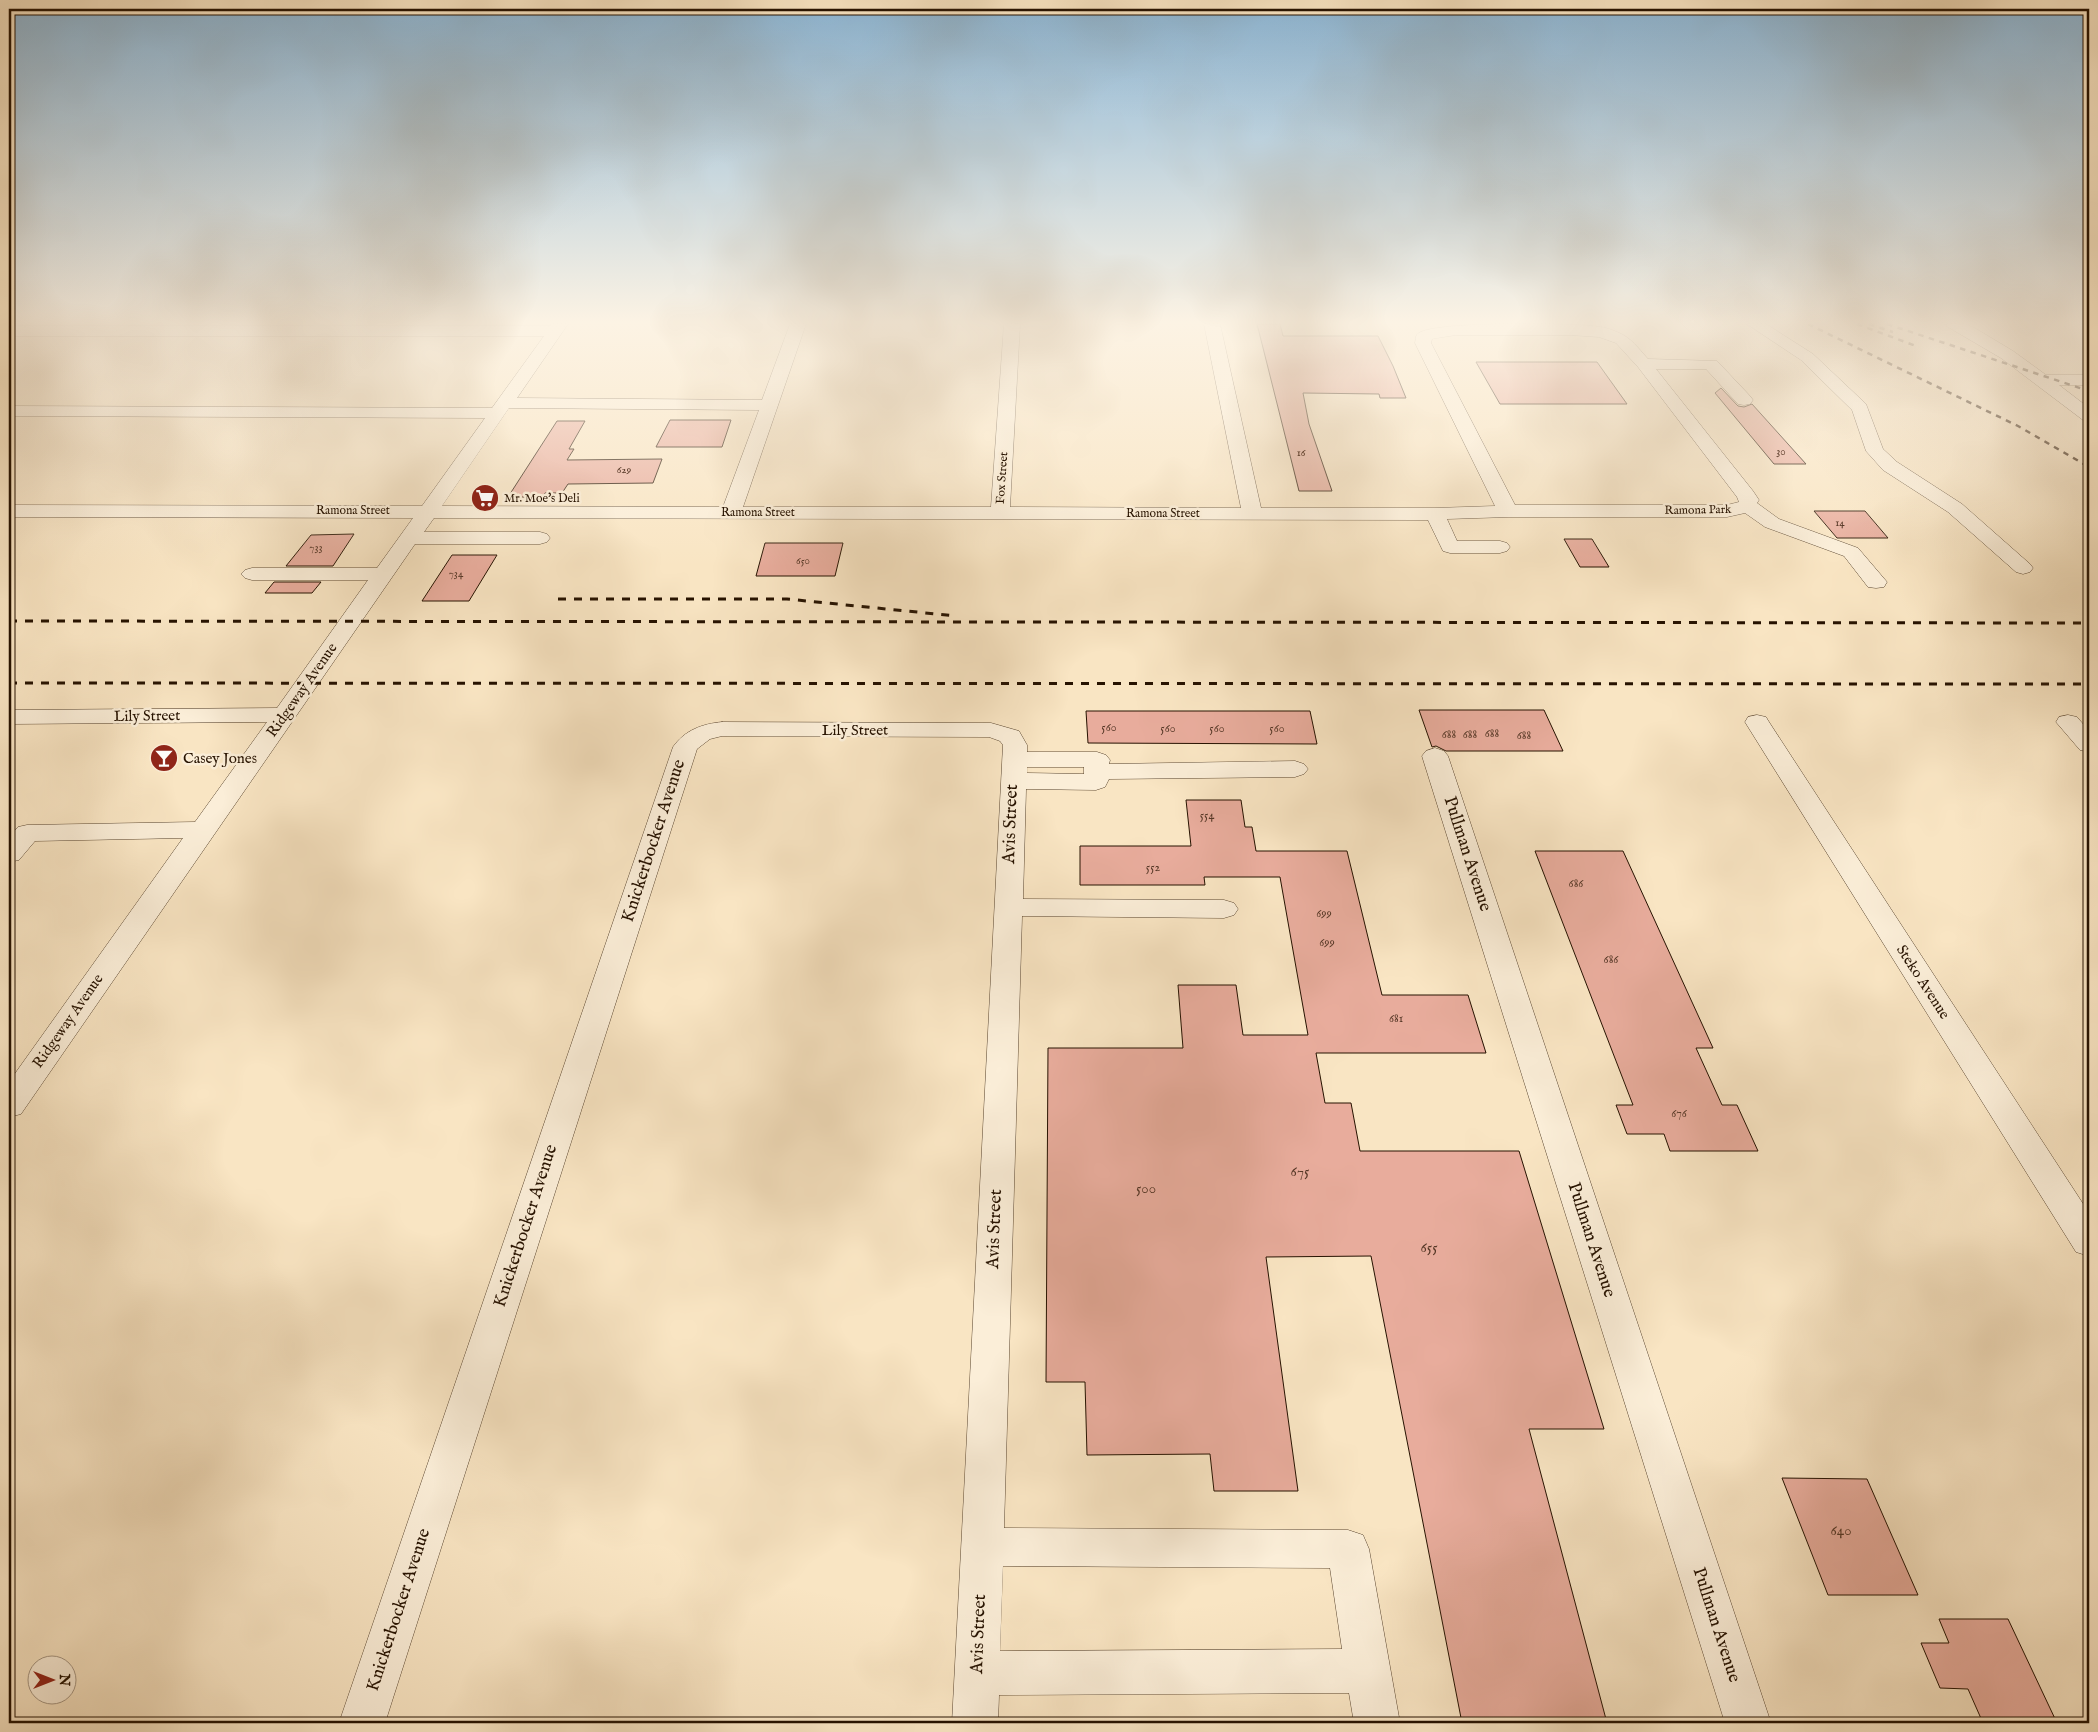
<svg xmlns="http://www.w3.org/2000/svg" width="2098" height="1732" viewBox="0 0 2098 1732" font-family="'IM FELL English',serif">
<rect width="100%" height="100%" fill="#f9e5c3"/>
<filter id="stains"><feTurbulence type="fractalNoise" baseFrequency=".004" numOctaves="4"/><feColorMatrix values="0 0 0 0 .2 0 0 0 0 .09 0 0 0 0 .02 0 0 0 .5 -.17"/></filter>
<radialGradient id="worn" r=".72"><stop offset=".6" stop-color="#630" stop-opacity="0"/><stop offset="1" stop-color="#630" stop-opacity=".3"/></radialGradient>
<path fill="#e8ac9c" stroke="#261200" d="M 1257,324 L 1280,324 L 1283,336 L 1378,336 L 1393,366 L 1406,398 L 1380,398 L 1379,394 L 1303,393 L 1309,424 L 1332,491 L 1299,491 Z
M 1476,362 L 1597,362 L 1627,404 L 1500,404 Z
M 1721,388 L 1738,406 L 1744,407 L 1752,404 L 1806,464 L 1774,464 L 1715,393 Z
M 670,420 L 731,420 L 722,447 L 656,447 Z
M 557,421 L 585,421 L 569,449 L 574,449 L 567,460 L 662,459 L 653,483 L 568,484 L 562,493 L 545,493 L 542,497 L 508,497 Z
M 1814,511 L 1865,511 L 1888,538 L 1837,538 Z
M 354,534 L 333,566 L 286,566 L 311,535 Z
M 1564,539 L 1592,539 L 1609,567 L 1580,567 Z
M 765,543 L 843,543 L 835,576 L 756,576 Z
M 452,555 L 497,555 L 469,601 L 422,601 Z
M 274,582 L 321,582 L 312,593 L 265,593 Z
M 1419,710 L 1544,710 L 1563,751 L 1446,751 L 1436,746 L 1432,747 Z
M 1086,711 L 1310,711 L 1317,744 L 1088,743 Z
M 1186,800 L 1241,800 L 1245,827 L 1252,827 L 1256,851 L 1347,851 L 1382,995 L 1468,995 L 1486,1053 L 1316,1053 L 1325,1103 L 1351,1103 L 1360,1151 L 1519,1151 L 1604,1429 L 1529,1429 L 1607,1723 L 1462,1723 L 1371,1256 L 1266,1257 L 1298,1491 L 1214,1491 L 1210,1454 L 1087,1455 L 1085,1382 L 1046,1382 L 1048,1048 L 1183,1048 L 1178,985 L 1236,985 L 1243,1035 L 1308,1035 L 1280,877 L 1204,877 L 1205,885 L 1080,885 L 1080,846 L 1191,846 Z
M 1535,851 L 1623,851 L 1713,1048 L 1696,1048 L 1722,1105 L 1737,1105 L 1758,1151 L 1670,1151 L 1664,1134 L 1627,1134 L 1616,1105 L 1633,1105 Z
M 1782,1478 L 1867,1479 L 1918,1595 L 1828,1595 Z
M 1939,1619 L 2008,1619 L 2057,1723 L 1983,1723 L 1968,1689 L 1940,1688 L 1921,1643 L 1949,1643 Z"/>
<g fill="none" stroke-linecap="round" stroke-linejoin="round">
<defs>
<path id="minor" d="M 552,324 L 568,324 L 517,398 L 762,400 L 790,324 L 806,324 L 743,507 L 991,507 L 1004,324 L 1020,324 L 1010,507 L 1241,508 L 1204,324 L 1220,324 L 1261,508 L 1435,508 L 1495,506 L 1415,343 C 1416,339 1415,335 1419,333 C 1434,321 1584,322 1606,328 C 1629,335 1633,342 1648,359 L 1717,361 L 1750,396 L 1753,400 L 1750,404 L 1744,405 L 1738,404 L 1706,369 L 1656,369 L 1753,491 L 1759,500 L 1757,503 L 1779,519 L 1858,548 L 1887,582 L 1884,587 L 1876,588 L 1868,587 L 1844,556 L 1765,527 L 1745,513 L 1727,517 L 1508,517 L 1447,519 L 1457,541 L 1500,541 L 1507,543 L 1510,547 L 1507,551 L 1500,553 L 1450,553 L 1443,551 L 1428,520 L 434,518 L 424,532 L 540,532 L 547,534 L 550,538 L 547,542 L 540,544 L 415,544 L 21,1114 L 9,1117 L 9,1082 L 183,838 L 35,841 L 19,860 L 9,862 L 9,837 L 18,827 L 27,825 L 195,822 L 267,722 L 9,724 L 9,710 L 277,708 L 368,580 L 252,580 L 245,578 L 241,574 L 245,570 L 252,568 L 377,568 L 413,518 L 9,517 L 9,505 L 422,506 L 485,418 L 9,416 L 9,406 L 492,408 L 544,336 L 9,336 L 9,326 L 550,326 ZM 1456,335 L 1570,335 L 1599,337 L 1616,343 L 1638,367 L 1737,497 L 1739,502 L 1727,505 L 1515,505 L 1431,343 L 1432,339 ZM 509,408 L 759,410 L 723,507 L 442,506 Z
M 1747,324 L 1766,324 L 1813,354 L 1866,404 L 1883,449 L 1897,462 L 1962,504 L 2030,564 L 2033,568 L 2030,572 L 2023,574 L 2016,572 L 1948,512 L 1883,470 L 1866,451 L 1852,410 L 1801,360 Z
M 1946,324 L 1966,324 L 1978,330 L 2013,351 L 2046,375 L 2089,375 L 2089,385 L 2059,385 L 2089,408 L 2089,421 L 2083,420 L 2001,358 L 1948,327 Z
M 1757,715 L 1766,717 L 1769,722 L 2089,1213 L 2089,1256 L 2076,1252 L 1745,722 L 1748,717 Z
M 2068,715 L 2077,717 L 2089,731 L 2089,752 L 2080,750 L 2056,722 L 2059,717 Z
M 722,722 L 991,723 L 1019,731 L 1027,745 L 1027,752 L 1097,752 L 1106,755 L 1110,760 L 1109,764 L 1295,761 L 1304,764 L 1308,769 L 1304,774 L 1295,777 L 1109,779 L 1105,787 L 1096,790 L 1026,789 L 1023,899 L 1224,900 L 1234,903 L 1238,909 L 1234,915 L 1224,918 L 1022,916 L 1004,1528 L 1348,1530 L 1363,1535 L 1369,1549 L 1400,1723 L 1354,1723 L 1349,1693 L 999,1695 L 998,1723 L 952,1723 L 1003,745 L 1000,741 L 989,737 L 722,736 L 710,739 L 697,749 L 385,1723 L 339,1723 L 673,747 C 685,730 702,724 722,722 ZM 1027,767 L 1084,767 L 1084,774 L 1027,773 ZM 1003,1566 L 1330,1568 L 1342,1649 L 1000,1651 Z
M 1435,748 L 1444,751 L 1448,756 L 1771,1723 L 1725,1723 L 1422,756 L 1426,751 Z"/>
</defs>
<use href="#minor" stroke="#5b4731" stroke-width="1"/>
<use href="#minor" fill="#fbeed8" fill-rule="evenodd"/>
<path stroke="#261200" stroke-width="2.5" stroke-dasharray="5.5 5.5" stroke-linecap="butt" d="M 1808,324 L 2018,426 L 2089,467
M 1857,324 L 1916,346
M 1869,324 L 1893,332
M 1887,324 L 2089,391"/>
<path stroke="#261200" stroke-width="3" stroke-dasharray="8 8" stroke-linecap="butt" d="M 558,599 L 787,599 L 956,616
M 9,621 L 2089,623
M 9,683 L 2089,684"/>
</g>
<linearGradient id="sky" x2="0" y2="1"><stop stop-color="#8cb7d7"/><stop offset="0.57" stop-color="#fcf3e4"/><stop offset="1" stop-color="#fcf3e4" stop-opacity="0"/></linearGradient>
<rect width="2098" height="566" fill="url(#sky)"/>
<defs>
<symbol id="supermarket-disc" viewBox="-11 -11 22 22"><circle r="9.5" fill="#8f2418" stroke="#fbeed8"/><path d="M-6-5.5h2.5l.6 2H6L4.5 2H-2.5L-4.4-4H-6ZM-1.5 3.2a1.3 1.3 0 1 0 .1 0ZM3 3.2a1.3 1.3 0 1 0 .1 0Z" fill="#fff"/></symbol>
<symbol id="bar-disc" viewBox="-11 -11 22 22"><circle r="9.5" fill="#8f2418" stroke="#fbeed8"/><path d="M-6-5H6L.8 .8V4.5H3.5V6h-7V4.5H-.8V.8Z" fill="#fff"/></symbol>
</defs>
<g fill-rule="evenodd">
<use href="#supermarket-disc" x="469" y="482" width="32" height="32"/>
<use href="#bar-disc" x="148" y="742" width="32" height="32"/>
</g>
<g text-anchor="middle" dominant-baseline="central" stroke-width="5" stroke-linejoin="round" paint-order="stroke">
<g font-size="11" fill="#563827">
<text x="1781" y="452">30</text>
<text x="1301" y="453">16</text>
<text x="624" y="470">629</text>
<text x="1840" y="523">14</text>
<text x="316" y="548">733</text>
<text x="803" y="561">650</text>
<text x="456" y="574">734</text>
</g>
<g font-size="12" fill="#261200" stroke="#fbeed8">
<text transform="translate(1002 478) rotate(-86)">Fox Street</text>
<text x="353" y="510">Ramona Street</text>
<text transform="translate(1698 510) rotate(-1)">Ramona Park</text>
<text x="758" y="512">Ramona Street</text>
<text x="1163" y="513">Ramona Street</text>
</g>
<g font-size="12" fill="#261200" stroke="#fbeed8" text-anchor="start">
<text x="504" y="498">Mr. Moe's Deli</text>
</g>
<g font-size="12" fill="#563827">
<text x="1109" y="727">560</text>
<text x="1168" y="728">560</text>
<text x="1217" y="728">560</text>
<text x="1277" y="728">560</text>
<text x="1492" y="733">688</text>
<text x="1449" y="734">688</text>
<text x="1470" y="734">688</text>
<text x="1524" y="735">688</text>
<text x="1207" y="815">554</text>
<text x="1153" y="867">552</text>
<text x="1576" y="883">686</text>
<text x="1324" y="913">699</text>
<text x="1327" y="942">699</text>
<text x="1611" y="959">686</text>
<text x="1396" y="1018">681</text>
<text x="1679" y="1113">676</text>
</g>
<g font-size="15" fill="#261200" stroke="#fbeed8">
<text transform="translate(302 690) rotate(-55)">Ridgeway Avenue</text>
<text transform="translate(147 716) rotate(-1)">Lily Street</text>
<text x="855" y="730">Lily Street</text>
<text transform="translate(1923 982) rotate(57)">Steko Avenue</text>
<text transform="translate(68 1021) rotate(-55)">Ridgeway Avenue</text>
</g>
<g font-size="15" fill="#261200" stroke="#fbeed8" text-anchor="start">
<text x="183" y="758">Casey Jones</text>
</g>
<g font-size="15" fill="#563827">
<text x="1300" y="1171">675</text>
<text x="1146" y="1188">500</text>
<text x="1429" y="1247">655</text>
<text x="1841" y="1530">640</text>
</g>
<g font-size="18" fill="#261200" stroke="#fbeed8">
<text transform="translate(1011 824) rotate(-88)">Avis Street</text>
<text transform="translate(654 841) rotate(-72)">Knickerbocker Avenue</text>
<text transform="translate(1467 854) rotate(72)">Pullman Avenue</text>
<text transform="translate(526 1226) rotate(-72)">Knickerbocker Avenue</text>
<text transform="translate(995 1229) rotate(-88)">Avis Street</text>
<text transform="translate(1591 1240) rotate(72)">Pullman Avenue</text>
<text transform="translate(399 1610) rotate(-72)">Knickerbocker Avenue</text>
<text transform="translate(1716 1625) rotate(72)">Pullman Avenue</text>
<text transform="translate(979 1634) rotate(-88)">Avis Street</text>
</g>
</g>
<rect width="2098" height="1732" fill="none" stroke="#f9e5c3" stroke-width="30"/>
<rect x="10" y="10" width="2078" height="1712" fill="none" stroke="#261200" stroke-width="2.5"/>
<rect x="15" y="15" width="2068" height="1702" fill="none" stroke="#261200"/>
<g transform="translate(52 1680) rotate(90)"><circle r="24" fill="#fbeed8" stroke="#a69682"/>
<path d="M0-4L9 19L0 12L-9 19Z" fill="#8f2418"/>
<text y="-8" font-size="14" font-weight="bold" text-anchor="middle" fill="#261200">N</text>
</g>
<rect width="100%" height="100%" filter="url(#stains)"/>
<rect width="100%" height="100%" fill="url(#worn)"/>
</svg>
